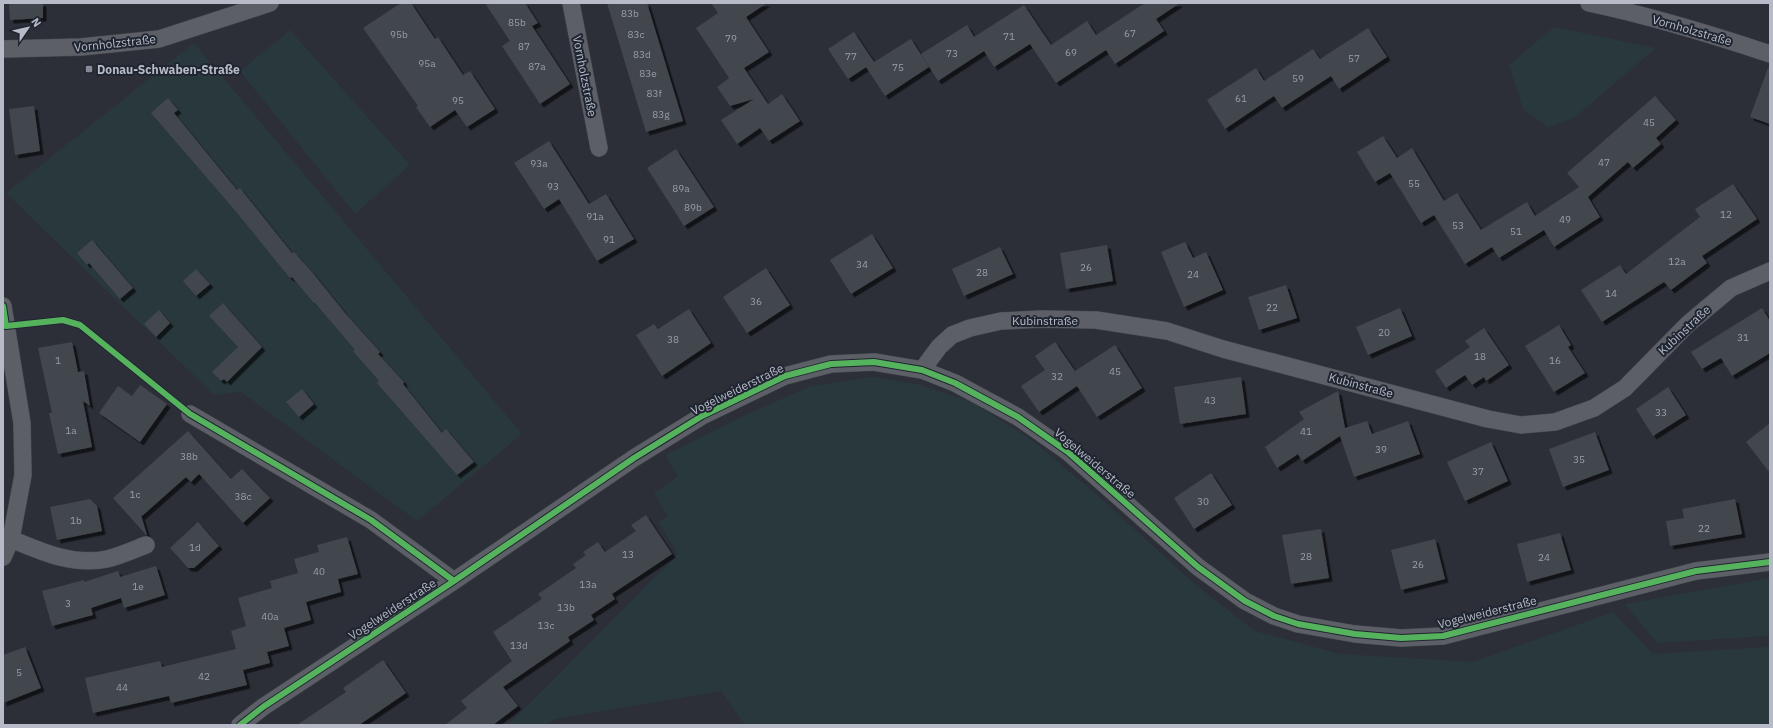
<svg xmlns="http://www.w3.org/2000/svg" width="1773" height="728" viewBox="0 0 1773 728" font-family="'IBM Plex Sans',sans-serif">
<defs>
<filter id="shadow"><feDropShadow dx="3.5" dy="3.5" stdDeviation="0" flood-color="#0009"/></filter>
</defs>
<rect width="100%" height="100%" fill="#2c2f38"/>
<path fill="#29383d" d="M 1554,27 L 1656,48 L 1574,118 L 1548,127 L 1523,109 L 1509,65 Z
M 290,30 L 410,165 L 355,214 L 240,71 Z
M 194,43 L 522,434 L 417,521 L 241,392 L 214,395 L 6,193 Z
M 872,377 L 921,385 L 971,402 L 1033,441 L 1097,495 L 1197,586 L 1255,631 L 1340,654 L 1473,662 L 1613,612 L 1653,654 L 1767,647 L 1770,645 L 1770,725 L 745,725 L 721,691 L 555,719 L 546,725 L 508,725 L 678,554 L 658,522 L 668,516 L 654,493 L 678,476 L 665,455 L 741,417 L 811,386 Z
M 1770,578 L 1770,633 L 1766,636 L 1657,643 L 1625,604 Z"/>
<path fill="#43464d" filter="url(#shadow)" d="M 9,3 L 43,3 L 43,18 L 10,20 Z
M 401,3 L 411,3 L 435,39 L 438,37 L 463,75 L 470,71 L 495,109 L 467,127 L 455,110 L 430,127 L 416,107 L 418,106 L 363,28 Z
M 485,3 L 525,3 L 538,23 L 532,26 L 570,84 L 540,104 L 502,46 L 510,41 Z
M 607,3 L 647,3 L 683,121 L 646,132 Z
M 711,3 L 767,3 L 746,17 L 769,52 L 744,68 L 768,104 L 782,94 L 800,121 L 769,141 L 760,128 L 737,144 L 721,120 L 754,99 L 730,106 L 717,87 L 729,78 L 696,28 L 718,13 Z
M 1145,3 L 1180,3 L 1156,19 L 1164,31 L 1115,64 L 1106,50 L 1056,83 L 1030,44 L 994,67 L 984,51 L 938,81 L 921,54 L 967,25 L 974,37 L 1024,5 L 1051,45 L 1087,21 L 1096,35 Z
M 1368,28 L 1387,57 L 1339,89 L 1331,76 L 1282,108 L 1274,96 L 1225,129 L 1207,100 L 1256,68 L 1264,81 L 1313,49 L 1320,59 Z
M 854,32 L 874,62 L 848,79 L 828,49 Z
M 911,39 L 929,67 L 885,96 L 866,67 Z
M 1768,68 L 1770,69 L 1770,124 L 1750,117 Z
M 1655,96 L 1676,120 L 1656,138 L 1661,144 L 1633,168 L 1628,162 L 1588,197 L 1600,217 L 1554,247 L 1544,230 L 1499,258 L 1492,247 L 1465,264 L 1434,215 L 1421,223 L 1390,173 L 1375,182 L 1357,152 L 1383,136 L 1397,158 L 1412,148 L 1444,201 L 1457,193 L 1481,230 L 1527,202 L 1535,216 L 1579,187 L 1567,173 Z
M 168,98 L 178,110 L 174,113 L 237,190 L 240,188 L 292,253 L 294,252 L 312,272 L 345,313 L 380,352 L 378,354 L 404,382 L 403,384 L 442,433 L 446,429 L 474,462 L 457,475 L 377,383 L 379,381 L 353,351 L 355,350 L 315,303 L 314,303 L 292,277 L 290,278 L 280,266 L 238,214 L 151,113 Z
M 34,106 L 40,151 L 15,155 L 9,109 Z
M 549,141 L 589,204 L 606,194 L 634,239 L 597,261 L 559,199 L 544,209 L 514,163 Z
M 676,149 L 714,207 L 684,226 L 647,168 Z
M 1733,184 L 1757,219 L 1702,256 L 1707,263 L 1671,290 L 1664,282 L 1602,322 L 1581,290 L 1620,265 L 1626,274 L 1700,217 L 1695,209 Z
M 872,234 L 893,268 L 851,294 L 830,260 Z
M 92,240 L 133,288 L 120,299 L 89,263 L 87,265 L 77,253 Z
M 1185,242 L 1193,258 L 1206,252 L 1223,290 L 1184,307 L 1161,252 Z
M 1107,245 L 1113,281 L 1066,289 L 1060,253 Z
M 1000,247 L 1013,274 L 964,296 L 952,269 Z
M 766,268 L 790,305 L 747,333 L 723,297 Z
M 196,269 L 210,284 L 196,296 L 183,281 Z
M 1286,285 L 1297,318 L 1259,330 L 1248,297 Z
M 223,303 L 262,347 L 227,382 L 224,379 L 221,381 L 212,372 L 238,347 L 209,316 Z
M 1400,308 L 1412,336 L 1368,355 L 1356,327 Z
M 1762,308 L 1770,321 L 1770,353 L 1732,376 L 1721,358 L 1702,369 L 1691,352 Z
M 689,309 L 711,343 L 662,376 L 636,335 L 654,324 L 658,329 Z
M 159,310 L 170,323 L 156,337 L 144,324 Z
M 1559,325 L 1571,345 L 1568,347 L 1585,373 L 1554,392 L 1525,346 Z
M 1484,328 L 1509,365 L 1486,381 L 1484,377 L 1472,385 L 1465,375 L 1446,388 L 1435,371 L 1470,347 L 1465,341 Z
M 72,342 L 78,372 L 84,371 L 90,406 L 83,401 L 92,447 L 58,454 L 49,413 L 52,413 L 38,348 Z
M 1055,342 L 1075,371 L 1115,345 L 1142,388 L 1097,417 L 1077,386 L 1039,412 L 1021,386 L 1045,370 L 1035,356 Z
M 1241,377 L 1246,414 L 1180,424 L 1174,387 Z
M 140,385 L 167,404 L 140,442 L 99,413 L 118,386 L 132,396 Z
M 1668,387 L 1686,415 L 1653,436 L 1636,409 Z
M 302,389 L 314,404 L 299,417 L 286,402 Z
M 1338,391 L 1345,428 L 1367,421 L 1372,434 L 1408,421 L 1420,454 L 1354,477 L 1340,436 L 1302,461 L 1298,454 L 1277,468 L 1265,447 L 1304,419 L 1299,412 Z
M 1770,423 L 1770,473 L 1746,442 Z
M 188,431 L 231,479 L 242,469 L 270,498 L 243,523 L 199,474 L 191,482 L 186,477 L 142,516 L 141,515 L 147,535 L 146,535 L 113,498 Z
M 1595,432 L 1609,470 L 1563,487 L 1549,449 Z
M 1491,442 L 1508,481 L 1465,501 L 1447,462 Z
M 1211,473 L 1232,505 L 1194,529 L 1174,498 Z
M 90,499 L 97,506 L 102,531 L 57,540 L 50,507 Z
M 1735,499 L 1742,534 L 1670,546 L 1666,521 L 1684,518 L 1682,509 Z
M 646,515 L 672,554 L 612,594 L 615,599 L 591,615 L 594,620 L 568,637 L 570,641 L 503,687 L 518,706 L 493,725 L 445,725 L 467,708 L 461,701 L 512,661 L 493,632 L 542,599 L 538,594 L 576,568 L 573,564 L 586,555 L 583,552 L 598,542 L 605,552 L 636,531 L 631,525 Z
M 198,522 L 219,546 L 194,568 L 188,568 L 170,548 Z
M 1321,529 L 1329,578 L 1291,584 L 1282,535 Z
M 1560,533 L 1571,570 L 1527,582 L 1517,544 Z
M 347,537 L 358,574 L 338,579 L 341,592 L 306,602 L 311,620 L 284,628 L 289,646 L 267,652 L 270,663 L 243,670 L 247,685 L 171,703 L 169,696 L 93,713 L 85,678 L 160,661 L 162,667 L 236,649 L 231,631 L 246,626 L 238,598 L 272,588 L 270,581 L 298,573 L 294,559 L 319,552 L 317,545 Z
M 1435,539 L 1445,579 L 1401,590 L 1391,550 Z
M 156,566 L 165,595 L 124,608 L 121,598 L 91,608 L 93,615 L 52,626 L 42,591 L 84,580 L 84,582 L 118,571 L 120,577 Z
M 25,647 L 41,688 L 3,703 L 3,655 Z
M 383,660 L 406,693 L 359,725 L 297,725 L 346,692 L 343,688 Z"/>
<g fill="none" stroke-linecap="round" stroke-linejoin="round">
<defs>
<path id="minor" d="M 571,3 L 599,148
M 1589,3 C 1651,16 1710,34 1770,54
M 3,49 L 81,47 L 159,39 L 270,3
M 3,306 L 22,423 L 23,475 L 11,539 L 3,557
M 922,370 L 939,347 L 952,335 L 970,328 L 1001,321 L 1041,319 L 1096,320 L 1167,331 L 1223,349 L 1488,419 L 1521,425 L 1555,422 L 1594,408 L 1625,388 L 1688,324 L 1731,288 L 1770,271
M 190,414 L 371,520 L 454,581
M 11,539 C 42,552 73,566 107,559 C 120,556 133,550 146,545
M 240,725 L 263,707 L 454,581 L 634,458 L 702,416 L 785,376 L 831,364 L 874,362 L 922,370 L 955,383 L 1018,417 L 1068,452 L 1198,567 L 1245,601 L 1274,616 L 1298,624 L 1355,634 L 1401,638 L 1443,636 L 1696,571 L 1770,562"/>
</defs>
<use href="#minor" stroke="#4a4c52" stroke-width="18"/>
<use href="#minor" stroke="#5c5f66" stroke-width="17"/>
<defs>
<path id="cycleway" d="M 3,306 L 6,326 L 63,320 L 80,325 L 190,414 L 371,520 L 454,581
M 240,725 L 263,707 L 454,581 L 634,458 L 702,416 L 785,376 L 831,364 L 874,362 L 922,370 L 955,383 L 1018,417 L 1068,452 L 1198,567 L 1245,601 L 1274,616 L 1298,624 L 1355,634 L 1401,638 L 1443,636 L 1696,571 L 1770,562"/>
</defs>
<use href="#cycleway" stroke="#202532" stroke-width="8"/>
<use href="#cycleway" stroke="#56b35d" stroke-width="6"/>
</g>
<rect fill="#868a96" stroke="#202532" stroke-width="1.5" x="85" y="65" width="8" height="8" rx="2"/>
<g text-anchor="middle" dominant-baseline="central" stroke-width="4" stroke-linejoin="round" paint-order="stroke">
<g font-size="10" fill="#9a9ea9">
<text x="630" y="13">83b</text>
<text x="517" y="22">85b</text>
<text x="1130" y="33">67</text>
<text x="399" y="34">95b</text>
<text x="636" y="34">83c</text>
<text x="1009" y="36">71</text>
<text x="731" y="38">79</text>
<text x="524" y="46">87</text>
<text x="1071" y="52">69</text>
<text x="952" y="53">73</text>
<text x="642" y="54">83d</text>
<text x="851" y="56">77</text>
<text x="1354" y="58">57</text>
<text x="427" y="63">95a</text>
<text x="537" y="66">87a</text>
<text x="898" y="67">75</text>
<text x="648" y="73">83e</text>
<text x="1298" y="78">59</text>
<text x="654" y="93">83f</text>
<text x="1241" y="98">61</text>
<text x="458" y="100">95</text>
<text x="661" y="114">83g</text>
<text x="1649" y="122">45</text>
<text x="1604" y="162">47</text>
<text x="539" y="163">93a</text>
<text x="1414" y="183">55</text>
<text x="553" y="186">93</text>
<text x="681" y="188">89a</text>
<text x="693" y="207">89b</text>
<text x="1726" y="214">12</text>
<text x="595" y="216">91a</text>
<text x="1565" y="219">49</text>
<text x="1458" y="225">53</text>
<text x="1516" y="231">51</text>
<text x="609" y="239">91</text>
<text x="1677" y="261">12a</text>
<text x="862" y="264">34</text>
<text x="1086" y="267">26</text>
<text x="982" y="272">28</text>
<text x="1193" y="274">24</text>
<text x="1611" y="293">14</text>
<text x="756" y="301">36</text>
<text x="1272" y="307">22</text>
<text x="1384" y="332">20</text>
<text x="1743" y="337">31</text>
<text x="673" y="339">38</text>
<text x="1480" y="356">18</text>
<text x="58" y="360">1</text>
<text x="1555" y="360">16</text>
<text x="1115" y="371">45</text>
<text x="1057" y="376">32</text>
<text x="1210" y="400">43</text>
<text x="1661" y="412">33</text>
<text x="71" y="430">1a</text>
<text x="1306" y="431">41</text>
<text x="1381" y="449">39</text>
<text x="189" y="456">38b</text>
<text x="1579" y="459">35</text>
<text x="1478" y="471">37</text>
<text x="135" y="494">1c</text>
<text x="243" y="496">38c</text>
<text x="1203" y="501">30</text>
<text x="76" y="520">1b</text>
<text x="1704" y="528">22</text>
<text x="195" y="547">1d</text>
<text x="628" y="554">13</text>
<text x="1306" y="556">28</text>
<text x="1544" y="557">24</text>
<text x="1418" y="564">26</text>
<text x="319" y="571">40</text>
<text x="588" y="584">13a</text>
<text x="138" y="586">1e</text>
<text x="68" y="603">3</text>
<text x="566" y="607">13b</text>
<text x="270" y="616">40a</text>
<text x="546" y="625">13c</text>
<text x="519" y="645">13d</text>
<text x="19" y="672">5</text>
<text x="204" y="676">42</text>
<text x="122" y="687">44</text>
</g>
<g font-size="12" fill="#b7bbc8" stroke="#202532">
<text transform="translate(1692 30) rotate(16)">Vornholzstraße</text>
<text transform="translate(115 43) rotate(-6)">Vornholzstraße</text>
<text transform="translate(585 76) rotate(79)">Vornholzstraße</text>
<text x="1045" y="320">Kubinstraße</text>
<text transform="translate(1684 330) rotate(-43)">Kubinstraße</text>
<text transform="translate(1361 385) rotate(15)">Kubinstraße</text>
<text transform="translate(737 389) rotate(-26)">Vogelweiderstraße</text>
<text transform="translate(1095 463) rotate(40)">Vogelweiderstraße</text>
<text transform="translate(392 609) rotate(-33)">Vogelweiderstraße</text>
<text transform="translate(1487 612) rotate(-14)">Vogelweiderstraße</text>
</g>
<g font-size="12" font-weight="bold" fill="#b7bbc8" stroke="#202532" text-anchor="start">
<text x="97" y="69">Donau-Schwaben-Straße</text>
</g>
</g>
<rect width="1773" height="728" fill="none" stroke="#b7bbc8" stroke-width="8"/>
<g transform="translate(28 28) rotate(56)" stroke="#202532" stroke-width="3" paint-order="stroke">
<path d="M0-3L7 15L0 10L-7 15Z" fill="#b7bbc8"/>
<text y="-6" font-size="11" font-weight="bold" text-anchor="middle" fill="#b7bbc8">N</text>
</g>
</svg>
